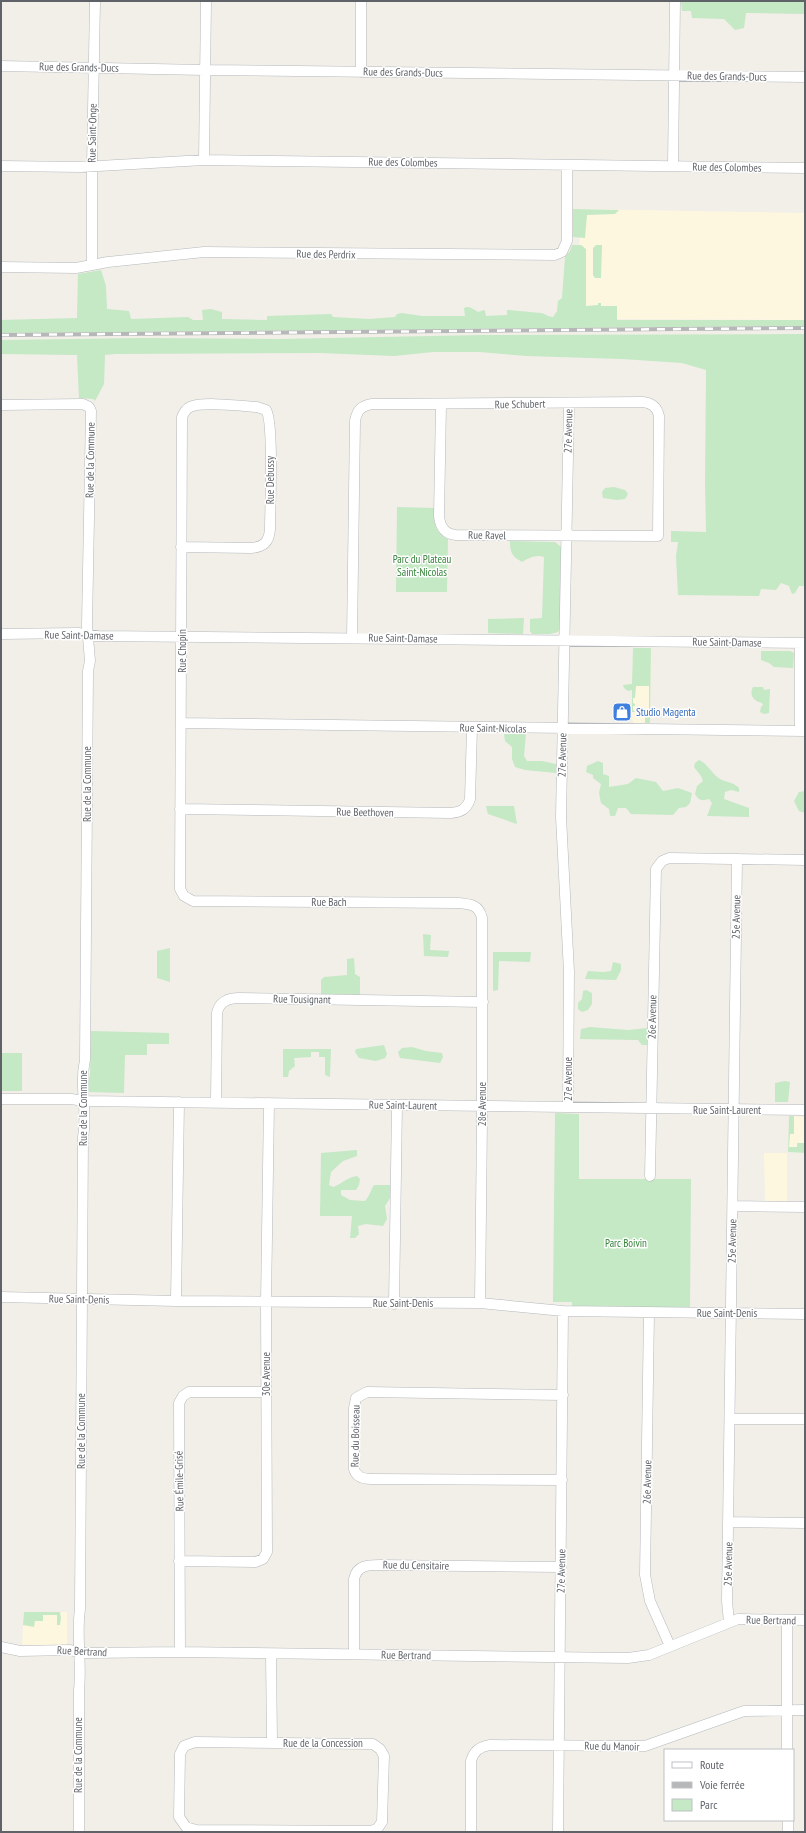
<svg xmlns="http://www.w3.org/2000/svg" width="806" height="1833" viewBox="0 0 806 1833" font-family="'PT Sans Narrow',sans-serif">
<rect width="100%" height="100%" fill="#f1efe8"/>
<path fill="#fef7e0" d="M 580,209 L 805,213 L 805,320 L 578,319 Z
M 633,648 L 651,648 L 650,723 L 634,723 L 632,719 Z
M 789,1116 L 805,1117 L 805,1153 L 788,1152 Z
M 764,1153 L 787,1153 L 787,1202 L 765,1201 Z
M 24,1612 L 67,1612 L 67,1645 L 22,1645 Z"/>
<path fill="#c5e8c5" d="M 681,1 L 805,1 L 805,14 L 746,13 L 744,28 L 735,30 L 724,19 L 692,18 L 691,11 L 682,11 Z
M 573,209 L 619,210 L 615,214 L 587,215 L 585,238 L 573,237 Z
M 572,245 L 581,245 L 586,249 L 586,306 L 598,305 L 598,303 L 601,303 L 601,306 L 617,306 L 617,320 L 805,320 L 805,326 L 1,333 L 1,320 L 77,318 L 78,274 L 101,270 L 106,286 L 107,309 L 129,311 L 131,319 L 188,317 L 193,320 L 203,320 L 202,310 L 211,309 L 222,312 L 222,319 L 267,320 L 267,316 L 331,314 L 333,317 L 369,319 L 395,317 L 397,314 L 402,313 L 422,316 L 465,316 L 464,308 C 469,305 473,309 478,312 L 484,310 L 485,311 L 486,316 L 507,315 L 507,310 C 519,311 530,312 541,313 C 546,314 548,317 553,317 L 557,311 L 558,301 L 562,298 L 565,257 L 570,251 Z
M 596,245 L 602,245 L 601,278 L 595,278 L 593,275 L 593,248 Z
M 805,334 L 805,586 L 799,586 L 795,593 L 792,594 L 789,586 L 781,583 L 776,590 L 761,589 L 759,596 L 678,595 L 676,556 L 678,542 L 671,542 L 671,531 L 706,532 L 705,484 L 706,370 L 682,363 L 622,359 L 527,356 L 479,352 L 433,352 L 394,356 L 320,353 L 115,354 L 105,355 L 104,384 L 95,401 L 93,399 L 79,398 L 77,355 L 1,354 L 1,340 L 142,338 L 278,339 L 484,335 Z
M 614,487 L 625,490 L 628,494 L 625,499 L 617,500 L 603,498 L 602,492 L 605,488 Z
M 397,507 L 434,508 C 434,522 434,533 448,539 L 447,592 L 396,592 Z
M 510,541 L 555,542 L 561,547 L 560,628 L 558,632 L 550,634 L 532,634 L 530,631 L 530,619 L 542,618 L 544,557 C 537,554 528,558 522,562 C 512,556 510,553 510,541 Z
M 524,618 L 523,634 L 488,633 L 488,619 Z
M 633,648 L 651,648 L 650,723 L 645,723 L 645,712 L 649,712 L 649,686 L 636,686 L 635,698 L 633,698 L 633,703 L 635,704 L 635,706 L 633,706 L 633,710 L 635,712 L 632,712 L 632,690 L 628,691 L 624,688 L 623,685 L 632,684 Z
M 761,651 L 790,651 L 794,653 L 793,668 L 774,667 L 769,663 L 761,660 Z
M 753,687 L 763,687 L 764,690 L 770,689 L 769,713 L 764,714 L 760,712 L 761,707 L 763,705 L 762,703 C 753,701 749,695 753,687 Z
M 504,734 L 526,734 L 524,756 L 527,761 L 542,761 L 556,764 L 556,773 L 525,770 L 515,767 L 512,759 L 512,747 L 505,741 Z
M 699,760 C 707,763 712,774 720,779 C 727,783 732,781 739,788 L 739,792 L 731,790 L 725,792 L 724,799 L 749,808 L 749,817 L 707,816 L 712,803 L 709,799 C 702,801 699,801 695,794 L 697,786 L 703,781 L 701,776 L 694,767 L 695,763 Z
M 598,761 L 603,763 L 603,774 L 609,776 L 609,787 L 628,784 L 636,778 L 656,782 L 663,791 L 678,788 L 692,793 L 690,803 L 686,807 L 679,808 L 673,815 L 631,814 L 626,808 L 618,808 L 615,816 L 610,816 L 609,809 L 601,803 L 599,793 L 601,784 L 593,778 L 593,775 L 586,772 L 587,766 Z
M 805,791 L 805,813 L 799,811 L 794,801 L 799,792 Z
M 486,806 L 514,806 L 517,824 L 488,814 Z
M 423,934 L 431,935 L 430,950 L 449,951 L 448,957 L 424,956 Z
M 170,948 L 170,982 L 157,978 L 157,951 Z
M 493,952 L 531,952 L 530,962 L 499,961 L 498,990 L 493,991 Z
M 354,958 L 355,974 L 360,977 L 360,995 L 321,994 L 321,980 L 324,977 L 347,975 L 347,959 Z
M 613,962 L 621,964 L 621,970 L 616,980 L 585,979 L 588,971 L 603,972 L 611,971 Z
M 586,990 L 592,993 L 592,1004 L 588,1010 L 582,1012 L 578,1009 L 578,1003 L 582,999 L 583,991 Z
M 590,1027 L 628,1030 L 648,1028 L 647,1045 L 642,1045 L 638,1040 L 580,1039 L 581,1029 Z
M 91,1031 L 169,1033 L 169,1044 L 147,1044 L 147,1055 L 125,1055 L 124,1093 L 87,1092 L 87,1082 L 90,1076 Z
M 384,1045 L 387,1054 L 385,1058 L 376,1061 L 359,1058 L 355,1052 L 356,1049 Z
M 412,1047 L 426,1051 L 442,1053 L 443,1057 L 440,1063 L 400,1058 L 398,1052 L 402,1048 Z
M 283,1049 L 331,1049 L 330,1077 L 325,1075 L 325,1057 L 319,1057 L 319,1052 L 311,1052 L 311,1057 L 294,1058 L 295,1066 L 289,1071 L 288,1077 L 283,1077 Z
M 1,1053 L 22,1053 L 22,1091 L 1,1091 Z
M 785,1081 L 790,1082 L 788,1102 L 775,1102 L 775,1083 Z
M 555,1113 L 579,1114 L 579,1179 L 691,1179 L 690,1308 L 572,1306 L 572,1302 L 553,1302 Z
M 789,1116 L 794,1116 L 794,1134 L 790,1134 L 789,1147 L 797,1147 L 797,1143 L 804,1143 L 805,1124 L 805,1153 L 788,1152 Z
M 357,1150 L 357,1156 L 343,1161 L 331,1172 L 329,1185 L 333,1187 C 342,1184 347,1177 357,1176 L 360,1179 L 359,1185 L 356,1190 L 341,1190 L 341,1195 L 350,1200 L 365,1201 C 370,1196 370,1191 374,1185 L 390,1185 L 390,1198 L 385,1206 L 387,1219 L 383,1226 L 366,1224 L 358,1226 L 359,1234 L 355,1238 L 350,1238 L 352,1216 L 320,1216 L 321,1153 Z
M 24,1612 L 60,1612 L 61,1618 L 60,1625 L 57,1625 L 57,1615 L 43,1615 L 43,1621 L 35,1621 L 34,1627 L 23,1625 Z"/>
<g fill="none" stroke-linecap="round" stroke-linejoin="round">
<defs>
<path id="minor" d="M 1,66 L 205,70 L 805,77
M 361,72 L 361,1
M 204,160 L 206,1
M 1,166 L 81,167 L 204,160 L 805,168
M 673,166 L 675,1
M 92,265 L 92,166 L 95,1
M 1,267 L 76,268 L 108,262 L 204,252 L 555,255 L 562,252 L 567,241 L 567,165
M 1,405 L 83,404 L 89,407 L 91,411 L 87,625 L 90,661 L 88,671 L 85,1060 C 79,1086 88,1111 83,1137 L 80,1609 C 76,1636 82,1662 79,1690 L 79,1832
M 181,547 L 251,548 C 264,547 269,542 270,529 C 270,510 274,421 266,410 L 257,407 C 242,406 202,401 190,407 C 186,409 184,412 182,417 L 180,889 L 184,896 L 193,901 L 458,903 C 471,904 479,905 482,918 L 482,1119 L 480,1303
M 1,634 L 78,633 L 98,636 L 805,643
M 352,638 L 355,421 C 357,410 361,406 372,404 L 643,402 C 652,403 657,407 659,416 L 658,536 L 456,535 C 444,534 440,526 439,516 L 441,405
M 181,723 L 805,731
M 800,731 L 800,643
M 180,809 L 451,813 C 461,812 467,809 470,799 L 472,728
M 1,1099 L 71,1099 L 84,1101 L 805,1110
M 216,1102 L 217,1013 C 219,1002 228,998 239,998 L 483,1002
M 568,1107 L 569,972 L 561,817 L 569,403
M 650,1176 L 656,869 L 662,861 L 669,858 L 805,860
M 733,1206 L 805,1207
M 1,1297 L 176,1301 L 480,1303 L 563,1311 L 805,1314
M 176,1301 L 179,1102
M 394,1304 L 397,1105
M 649,1313 L 645,1575 L 650,1601 L 670,1646
M 730,1419 L 805,1419
M 562,1480 L 371,1479 C 363,1479 356,1477 354,1469 L 354,1408 L 356,1398 L 367,1392 L 563,1395
M 729,1522 L 805,1523
M 179,1561 L 256,1562 L 263,1559 L 267,1552 L 266,1302 L 269,1103
M 729,1622 L 727,1601 L 737,859
M 1,1647 L 20,1651 L 69,1650 L 86,1653 L 180,1652 L 628,1658 L 649,1655 L 738,1619 L 805,1620
M 180,1652 L 179,1403 L 183,1396 L 189,1392 L 266,1392
M 271,1654 L 272,1743
M 354,1654 L 354,1579 C 357,1565 368,1565 380,1565 L 561,1567
M 195,1742 L 373,1744 L 380,1749 L 384,1756 L 382,1822 L 377,1829 L 370,1831 L 196,1830 L 186,1827 L 179,1817 L 180,1754 L 184,1746 Z
M 787,1750 L 787,1620
M 788,1820 L 788,1832
M 471,1832 L 471,1761 C 474,1751 479,1747 490,1745 L 645,1746 L 744,1711 L 805,1710
M 558,1832 L 563,1311"/>
</defs>
<use href="#minor" stroke="#b5b8bc" stroke-width="11"/>
<use href="#minor" stroke="#fff" stroke-width="10"/>
<defs>
<path id="rail" d="M 1,335 L 805,328"/>
</defs>
<use href="#rail" stroke="#b6b7b8" stroke-width="4"/>
<use href="#rail" stroke="#fff" stroke-width="2.5" stroke-dasharray="8" stroke-linecap="butt"/>
</g>
<defs>
<symbol id="shop-square" viewBox="-11 -11 22 22"><rect x="-9" y="-9" width="18" height="18" rx="4" fill="#3f7fe0" stroke="#fff"/><path d="M-5-2.5h2.3a2.7 3.5 0 0 1 5.4 0H5L5.5 6h-11ZM-1.5-2.5h3a1.5 2.3 0 0 0-3 0Z" fill="#fff"/></symbol>
</defs>
<g fill-rule="evenodd">
<use href="#shop-square" x="611" y="701" width="22" height="22"/>
</g>
<g text-anchor="middle" dominant-baseline="central" stroke-width="3" stroke-linejoin="round" paint-order="stroke">
<g font-size="11" fill="#5f6368" stroke="#fff">
<text transform="translate(79 67) rotate(1)">Rue des Grands-Ducs</text>
<text transform="translate(403 72) rotate(1)">Rue des Grands-Ducs</text>
<text transform="translate(727 76) rotate(1)">Rue des Grands-Ducs</text>
<text transform="translate(92 133) rotate(-89)">Rue Saint-Onge</text>
<text transform="translate(403 162) rotate(1)">Rue des Colombes</text>
<text transform="translate(727 167) rotate(1)">Rue des Colombes</text>
<text transform="translate(326 254) rotate(1)">Rue des Perdrix</text>
<text transform="translate(520 404) rotate(-1)">Rue Schubert</text>
<text transform="translate(568 431) rotate(-89)">27e Avenue</text>
<text transform="translate(90 460) rotate(-89)">Rue de la Commune</text>
<text transform="translate(270 480) rotate(-90)">Rue Debussy</text>
<text transform="translate(487 535) rotate(1)">Rue Ravel</text>
<text transform="translate(79 635) rotate(1)">Rue Saint-Damase</text>
<text transform="translate(403 638) rotate(1)">Rue Saint-Damase</text>
<text transform="translate(727 642) rotate(1)">Rue Saint-Damase</text>
<text transform="translate(182 651) rotate(-90)">Rue Chopin</text>
<text transform="translate(493 728) rotate(1)">Rue Saint-Nicolas</text>
<text transform="translate(562 755) rotate(-89)">27e Avenue</text>
<text transform="translate(87 784) rotate(-90)">Rue de la Commune</text>
<text transform="translate(365 812) rotate(1)">Rue Beethoven</text>
<text x="329" y="902">Rue Bach</text>
<text transform="translate(736 917) rotate(-89)">25e Avenue</text>
<text transform="translate(302 999) rotate(1)">Rue Tousignant</text>
<text transform="translate(652 1017) rotate(-89)">26e Avenue</text>
<text transform="translate(568 1079) rotate(-90)">27e Avenue</text>
<text transform="translate(482 1104) rotate(-90)">28e Avenue</text>
<text transform="translate(403 1105) rotate(1)">Rue Saint-Laurent</text>
<text transform="translate(83 1108) rotate(-90)">Rue de la Commune</text>
<text x="727" y="1110">Rue Saint-Laurent</text>
<text transform="translate(732 1241) rotate(-89)">25e Avenue</text>
<text transform="translate(79 1299) rotate(1)">Rue Saint-Denis</text>
<text x="403" y="1303">Rue Saint-Denis</text>
<text x="727" y="1313">Rue Saint-Denis</text>
<text transform="translate(266 1374) rotate(-90)">30e Avenue</text>
<text transform="translate(81 1431) rotate(-90)">Rue de la Commune</text>
<text transform="translate(355 1436) rotate(-89)">Rue du Boisseau</text>
<text transform="translate(179 1481) rotate(-91)">Rue Émile-Grisé</text>
<text transform="translate(647 1482) rotate(-89)">26e Avenue</text>
<text transform="translate(728 1564) rotate(-89)">25e Avenue</text>
<text transform="translate(416 1565) rotate(1)">Rue du Censitaire</text>
<text transform="translate(561 1571) rotate(-89)">27e Avenue</text>
<text transform="translate(771 1620) rotate(1)">Rue Bertrand</text>
<text transform="translate(82 1651) rotate(3)">Rue Bertrand</text>
<text transform="translate(406 1655) rotate(1)">Rue Bertrand</text>
<text x="323" y="1743">Rue de la Concession</text>
<text transform="translate(612 1746) rotate(1)">Rue du Manoir</text>
<text transform="translate(78 1755) rotate(-90)">Rue de la Commune</text>
</g>
<g font-size="11" fill="#348238" stroke="#fff">
<text x="422" y="559">Parc du Plateau<tspan x="422" dy="13">Saint-Nicolas</tspan></text>
<text x="626" y="1243">Parc Boivin</text>
</g>
<g font-size="11" fill="#366cbe" stroke="#fff" text-anchor="start">
<text x="636" y="712">Studio Magenta</text>
</g>
</g>
<rect width="806" height="1833" fill="none" stroke="#5f6368" stroke-width="4"/>
<rect x="664" y="1749" width="130" height="72" fill="#ffffff" stroke="#bfc1c3"/>
<rect x="672" y="1762" width="20" height="6" fill="#ffffff" stroke="#bfc1c3"/>
<text x="700" y="1769" font-size="12" fill="#5f6368">Route</text>
<rect x="672" y="1782" width="20" height="6" fill="#b6b7b8" stroke="#bfc1c3"/>
<text x="700" y="1789" font-size="12" fill="#5f6368">Voie ferrée</text>
<rect x="672" y="1799" width="20" height="12" fill="#c5e8c5" stroke="#bfc1c3"/>
<text x="700" y="1809" font-size="12" fill="#5f6368">Parc</text>
</svg>
